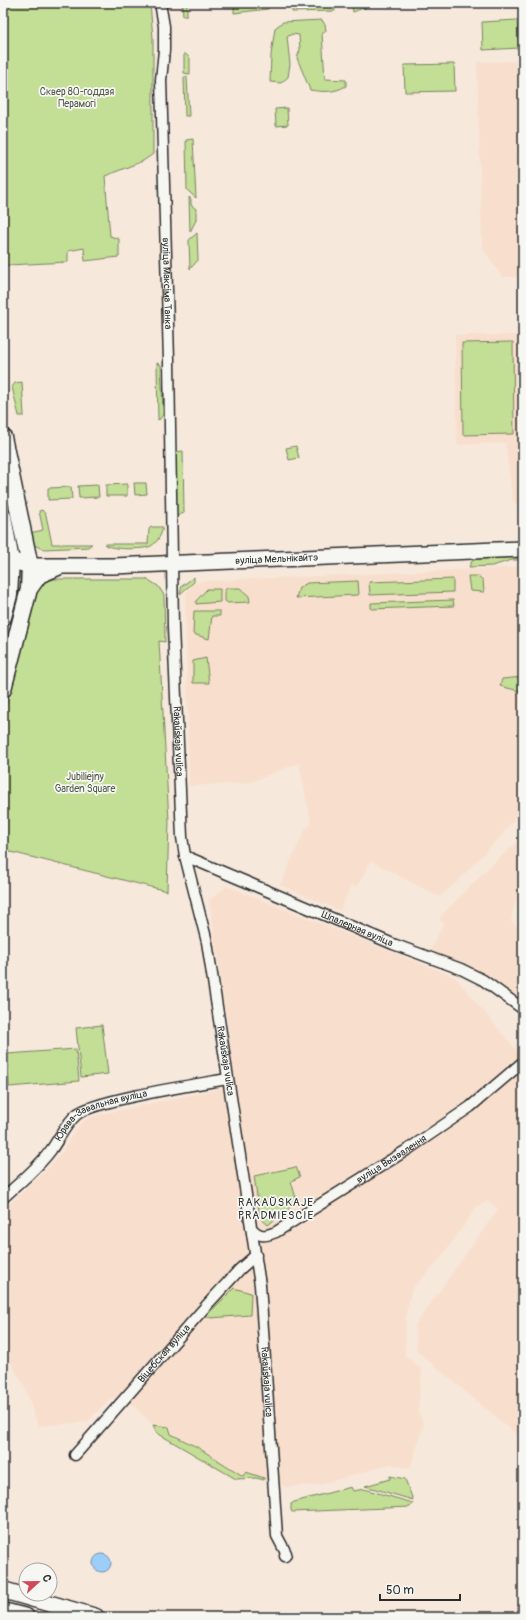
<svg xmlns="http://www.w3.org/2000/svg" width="526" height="1620" viewBox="0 0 526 1620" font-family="Pangolin,sans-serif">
<rect width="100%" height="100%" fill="#f7e8dc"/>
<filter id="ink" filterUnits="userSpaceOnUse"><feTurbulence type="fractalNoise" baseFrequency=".025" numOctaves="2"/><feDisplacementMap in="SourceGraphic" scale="8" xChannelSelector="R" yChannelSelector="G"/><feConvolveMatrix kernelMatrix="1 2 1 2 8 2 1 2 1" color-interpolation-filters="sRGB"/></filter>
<g filter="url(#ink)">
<path fill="#f8dfcd" d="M 523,61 L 523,277 L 502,277 L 482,247 L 477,62 Z
M 455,335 L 523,335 L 523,508 L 513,502 L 505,443 L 457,445 Z
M 523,567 L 523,809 L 500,837 L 455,884 L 439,897 L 371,861 L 357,887 L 352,885 L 340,911 L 280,885 L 306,827 L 308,828 L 311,824 L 299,763 L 249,783 L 189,786 L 185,599 L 187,591 L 193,584 L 202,581 Z
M 523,837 L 523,877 L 520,881 L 523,885 L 515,902 L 511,920 L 523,933 L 523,984 L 514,995 L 485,974 L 430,950 L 444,923 L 439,921 L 442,914 L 489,867 Z
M 227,886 L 455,977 L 523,1058 L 523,1440 L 417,1351 L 415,1325 L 498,1209 L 488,1201 L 476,1207 L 459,1233 L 436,1264 L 412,1289 L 406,1314 L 405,1355 L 422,1370 L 418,1411 L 424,1425 L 410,1469 L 391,1464 L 320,1485 L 286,1487 L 246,1472 L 243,1476 L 197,1447 L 171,1434 L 169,1427 L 153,1425 L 133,1405 L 111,1398 L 87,1422 L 38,1426 L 25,1387 L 10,1362 L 3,1356 L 3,1210 L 44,1172 L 61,1153 L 77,1127 L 86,1119 L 96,1115 L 236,1085 L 209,900 Z"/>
<path fill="#c3de95" stroke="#778460" d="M 3,3 L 150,3 L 153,38 L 153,154 L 143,161 L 105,176 L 110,236 L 119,239 L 119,257 L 85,261 L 84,248 L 68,251 L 68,262 L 8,265 L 3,269 Z
M 182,3 L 187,3 L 187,16 L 183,16 Z
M 234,3 L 270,3 L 268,9 L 234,13 Z
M 294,3 L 334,3 L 335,11 L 292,12 L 292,4 Z
M 360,3 L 369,3 L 366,7 L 353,12 L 352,7 L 360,6 Z
M 322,20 L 325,25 L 326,31 L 322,34 L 325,79 L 346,80 L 346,86 C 334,93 323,92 310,90 L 297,58 L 300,50 L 299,35 L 292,34 L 287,37 L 290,64 L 288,77 L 281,83 L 270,82 L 271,55 L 275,28 L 283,22 Z
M 517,20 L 519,48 L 483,50 L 482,22 Z
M 184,53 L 190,58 L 190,74 L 184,73 Z
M 454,64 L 455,91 L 405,92 L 404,65 Z
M 184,77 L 187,77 L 189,116 L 185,116 Z
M 287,108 L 288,125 L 276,126 L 275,109 Z
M 193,139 L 196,198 L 187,190 L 186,140 Z
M 189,197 L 191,199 L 191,205 L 196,209 L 196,220 L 190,232 Z
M 197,233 L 198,260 L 190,269 L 189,240 Z
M 513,342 L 514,434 L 463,435 L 462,343 Z
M 157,363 L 161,365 L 163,414 L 160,419 L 158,420 Z
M 5,377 L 7,404 L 3,393 L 3,378 Z
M 22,382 L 24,416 L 19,416 L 12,387 L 15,383 Z
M 296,446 L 299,458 L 289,460 L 286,448 Z
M 183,451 L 184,513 L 175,517 L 174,452 Z
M 134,483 L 146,483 L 147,494 L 135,495 Z
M 127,484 L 127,496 L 106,496 L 106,485 Z
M 98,485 L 99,497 L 79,498 L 78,486 Z
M 71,487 L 72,499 L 48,500 L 48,488 Z
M 42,510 L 46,515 L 52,544 L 92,544 L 88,547 L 45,549 L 40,548 L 33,544 L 30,533 L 43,530 L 39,511 Z
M 151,527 L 163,527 C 161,535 158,542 151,546 C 145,550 109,550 104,544 L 148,544 L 149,529 Z
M 523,557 L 523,560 L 512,560 L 492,566 L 469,567 L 472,561 L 477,559 Z
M 468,576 L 478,576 L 483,580 L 484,592 L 470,591 Z
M 194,577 L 194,582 L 180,594 L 182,586 Z
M 54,579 L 147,579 L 158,586 L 164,595 L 165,642 L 159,641 L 169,821 L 167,891 L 3,850 L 3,718 L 36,591 L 45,582 Z
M 453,579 L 453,592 L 370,595 L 369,582 Z
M 358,581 L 359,594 L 358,595 L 296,598 L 299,588 L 307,583 Z
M 227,588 L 240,588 L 249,596 L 250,602 L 228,603 L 225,601 L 225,590 Z
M 207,589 L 220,589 L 220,602 L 196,604 L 196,601 Z
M 453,600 L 454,606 L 371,609 L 371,603 Z
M 194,611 L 220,611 L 220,616 L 212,616 L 209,639 L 193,634 Z
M 206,658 L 209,683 L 193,683 L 193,661 Z
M 523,677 L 523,692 L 500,686 L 502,679 Z
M 102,1025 L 108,1074 L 81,1077 L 76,1028 Z
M 76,1049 L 79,1081 L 9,1087 L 7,1054 Z
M 296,1167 L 300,1177 L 291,1181 L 297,1202 L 268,1225 L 260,1218 L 254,1176 Z
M 234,1288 L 251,1293 L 250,1315 L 211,1318 L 206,1316 Z
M 153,1425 L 169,1427 L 171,1434 L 197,1447 L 243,1476 L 246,1472 L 264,1478 L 264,1480 L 256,1478 L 236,1479 L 157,1433 Z
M 390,1476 L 405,1479 L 413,1500 L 365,1486 L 390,1479 Z
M 351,1487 L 353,1491 L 364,1489 L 413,1503 L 410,1507 L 292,1512 L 291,1510 L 291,1504 L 294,1502 Z"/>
<path fill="#9ccef9" stroke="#6f8da7" d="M93 1563a9 9 0 1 1 18 0a9 9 0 1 1-18 0Z"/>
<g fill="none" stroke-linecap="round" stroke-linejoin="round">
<defs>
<g id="street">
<path id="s1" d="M 160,3 L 164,26 L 164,50 L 161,80 L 169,360 L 173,627 L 182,837 L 185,856 L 207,942 L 260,1285 L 277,1536 L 286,1553 L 285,1556"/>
<path id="s2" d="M 185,856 L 393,944 L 461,969 L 483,980 L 523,1009"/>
<path id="s3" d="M 3,1198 C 19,1183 38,1168 51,1150 C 59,1139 65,1125 76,1115 C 93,1100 199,1084 227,1079"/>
<path id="s4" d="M 252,1229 C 261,1238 265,1236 276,1232 L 410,1148 L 470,1107 L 523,1062"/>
<path id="s5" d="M 75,1455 L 206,1306 L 240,1269 L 256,1255"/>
</g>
<g id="secondary">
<path id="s6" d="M 3,558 L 30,566 L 113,566 L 523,549"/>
</g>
<path id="primary" d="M 3,437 L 30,566 L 29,589 L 3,689
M 3,517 L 11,561 L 9,595 L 3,617
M 29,589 L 39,575 L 58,567
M 3,1590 L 96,1617
M 3,1611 L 26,1617"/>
</defs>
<use href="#street" stroke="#2b2b2b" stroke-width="13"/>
<use href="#secondary" stroke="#2b2b2b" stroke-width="18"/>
<use href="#primary" stroke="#2b2b2b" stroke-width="19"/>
<use href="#street" stroke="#f6f6f2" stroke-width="10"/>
<use href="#secondary" stroke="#f6f6f2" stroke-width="15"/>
<use href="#primary" stroke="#f6f6f2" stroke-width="16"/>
</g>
</g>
<g text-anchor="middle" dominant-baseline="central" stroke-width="3.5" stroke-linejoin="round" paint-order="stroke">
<g font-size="10" fill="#515846" stroke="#f6f6f2">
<text x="77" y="92">Сквер 80-годдзя<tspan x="77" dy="12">Перамогі</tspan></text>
<text x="85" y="777">Jubiliejny<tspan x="85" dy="12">Garden Square</tspan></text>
</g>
<g font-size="10" fill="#2b2b2b" stroke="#f6f6f2">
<text stroke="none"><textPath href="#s1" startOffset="281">вуліца Максіма Танка</textPath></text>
<text stroke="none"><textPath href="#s6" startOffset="275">вуліца Мельнікайтэ</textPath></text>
<text stroke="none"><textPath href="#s1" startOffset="739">Rakaŭskaja vulica</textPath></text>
<text stroke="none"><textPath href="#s2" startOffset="187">Шпалерная вуліца</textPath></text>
<text stroke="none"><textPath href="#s1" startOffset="1063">Rakaŭskaja vulica</textPath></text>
<text stroke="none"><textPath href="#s3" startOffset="133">Юрава-Завальная вуліца</textPath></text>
<text stroke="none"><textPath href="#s4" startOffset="163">вуліца Вызвалення</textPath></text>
<text stroke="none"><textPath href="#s5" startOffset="135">Віцебская вуліца</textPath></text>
<text stroke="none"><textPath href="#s1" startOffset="1387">Rakaŭskaja vulica</textPath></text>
</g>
<g font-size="11" letter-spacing="1" fill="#2b2b2b" stroke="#f6f6f2">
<text x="276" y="1202">RAKAŬSKAJE<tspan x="276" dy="13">PRADMIESCIE</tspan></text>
</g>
</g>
<rect width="526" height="1620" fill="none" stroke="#f6f6f2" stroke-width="16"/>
<rect x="8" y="8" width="510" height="1604" fill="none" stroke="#2b2b2b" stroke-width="1.5" filter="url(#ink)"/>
<g transform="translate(38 1582) rotate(68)"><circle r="19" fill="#f6f6f2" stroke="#a5a5a2"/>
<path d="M0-3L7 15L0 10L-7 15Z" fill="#d1495b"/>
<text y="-6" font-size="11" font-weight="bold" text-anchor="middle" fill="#2b2b2b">С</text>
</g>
<path d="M380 1594v6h80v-6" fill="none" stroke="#2b2b2b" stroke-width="2"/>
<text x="386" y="1594" font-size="12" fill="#2b2b2b" stroke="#f6f6f2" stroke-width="3" paint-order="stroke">50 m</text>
</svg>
